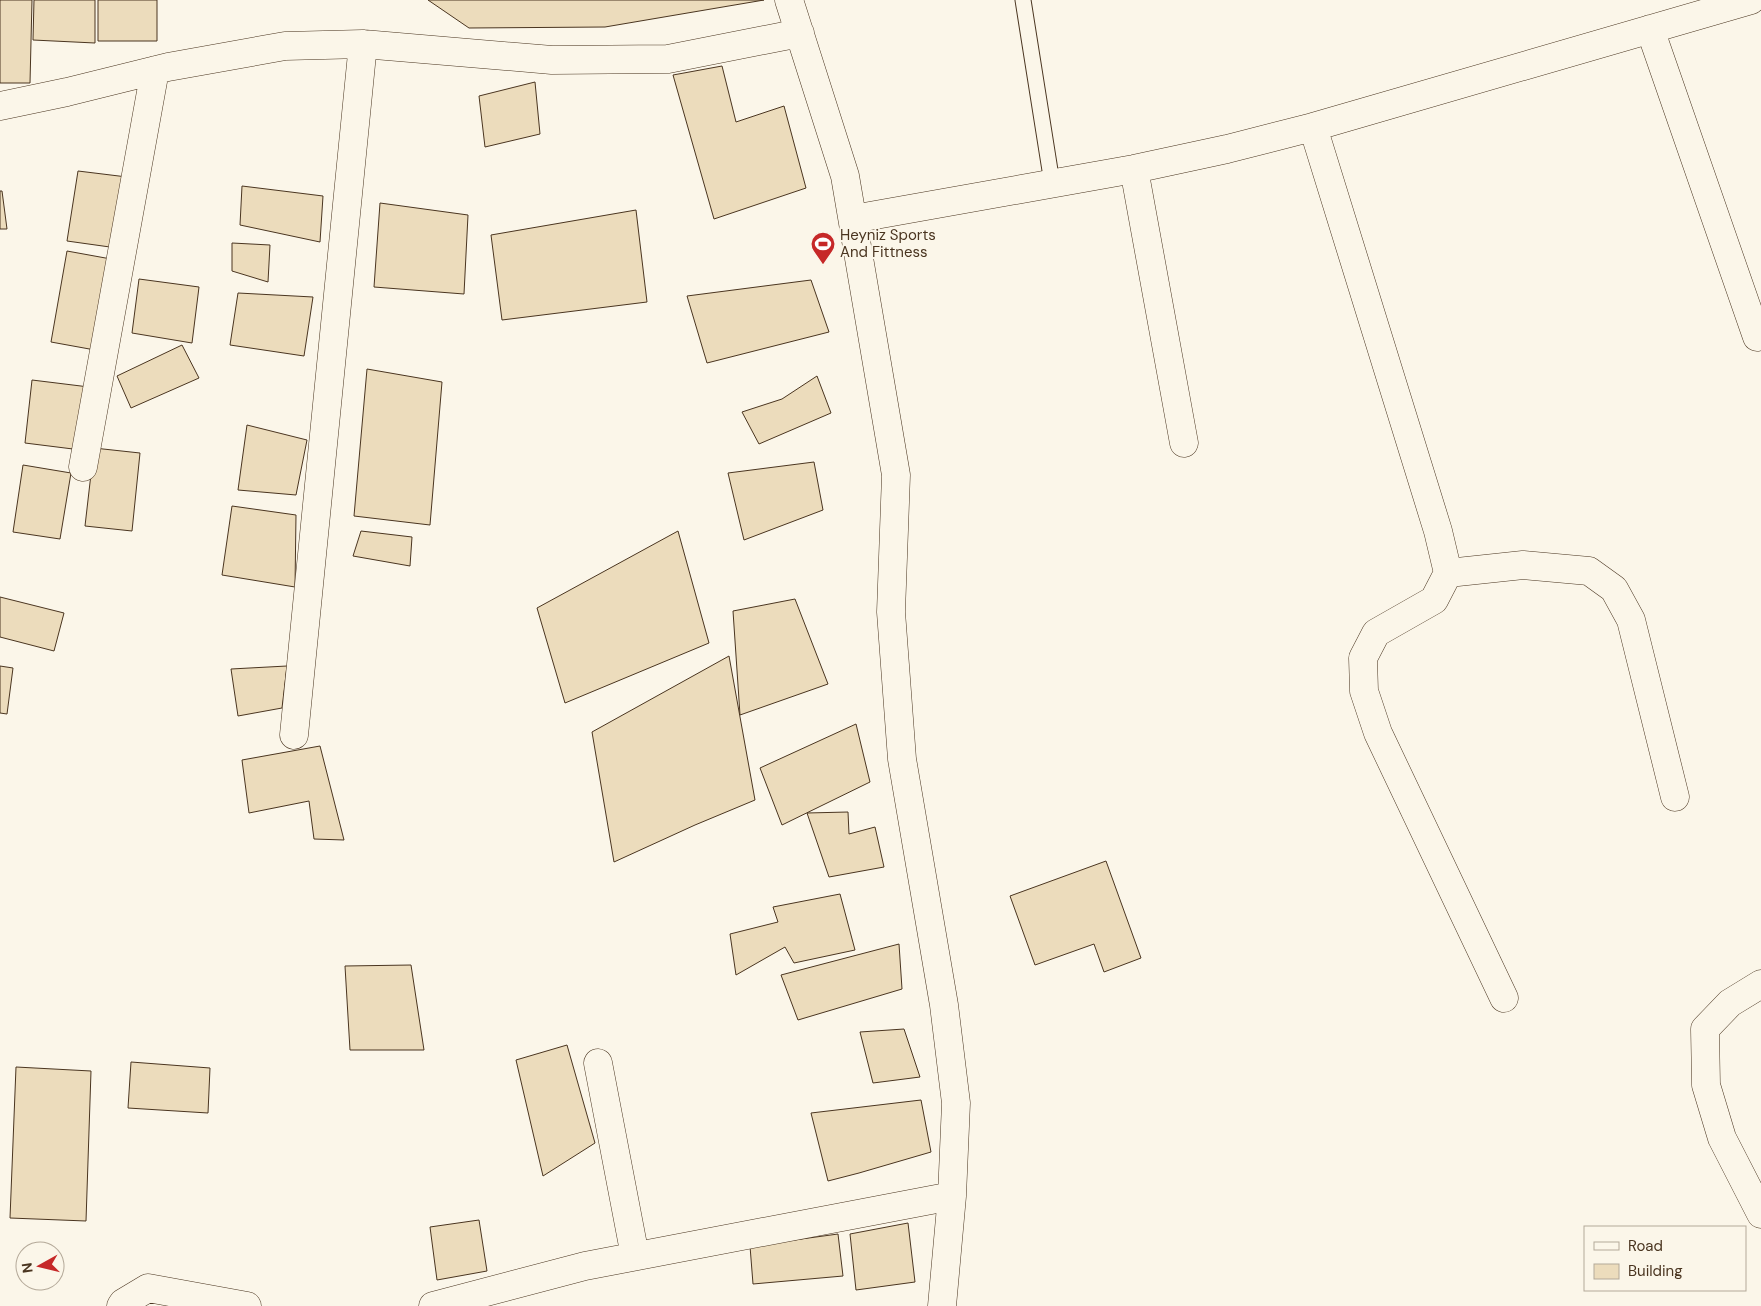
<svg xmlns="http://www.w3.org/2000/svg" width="1761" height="1306" viewBox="0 0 1761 1306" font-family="'DM Sans',sans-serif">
<rect width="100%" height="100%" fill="#fbf6e9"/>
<path fill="#ecdcbc" stroke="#4a3520" d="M 0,0 L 32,0 L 30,83 L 0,83 Z
M 34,0 L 95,0 L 95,43 L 33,40 Z
M 98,0 L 157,0 L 157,41 L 98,41 Z
M 428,0 L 764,0 L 605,27 L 469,28 Z
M 722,66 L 736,122 L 784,106 L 806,188 L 714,219 L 673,75 Z
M 535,82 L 540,134 L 485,147 L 479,96 Z
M 78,171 L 127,177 L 117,248 L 67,241 Z
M 242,186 L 323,196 L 320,242 L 240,225 Z
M 0,191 L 2,191 L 7,229 L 0,229 Z
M 380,203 L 468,215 L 464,294 L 374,287 Z
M 636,210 L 647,302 L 502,320 L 491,235 Z
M 232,243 L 270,245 L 268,282 L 232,271 Z
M 67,251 L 111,259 L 95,350 L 51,342 Z
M 139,279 L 199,287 L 192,343 L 132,333 Z
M 811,280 L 829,332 L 707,363 L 687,296 Z
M 238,293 L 313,297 L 304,356 L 230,345 Z
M 182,345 L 199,378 L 131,408 L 117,376 Z
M 367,369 L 442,382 L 430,525 L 354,516 Z
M 817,376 L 831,413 L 759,444 L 742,412 L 782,399 Z
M 32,380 L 89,387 L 81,450 L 25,443 Z
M 247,425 L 307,440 L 296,495 L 238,490 Z
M 94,448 L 140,453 L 132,531 L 85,526 Z
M 814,462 L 823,510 L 744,540 L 728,473 Z
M 23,465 L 71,473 L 60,539 L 13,532 Z
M 232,506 L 296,515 L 295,587 L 222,575 Z
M 361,531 L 412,537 L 410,566 L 353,556 Z
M 678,531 L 709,643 L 565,703 L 537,608 Z
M 0,597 L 64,613 L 54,651 L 0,637 Z
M 795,599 L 828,684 L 740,715 L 733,611 Z
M 729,656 L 755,800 L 695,825 L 614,862 L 592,732 Z
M 0,666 L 13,668 L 7,714 L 0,713 Z
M 287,666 L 282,708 L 238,716 L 231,669 Z
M 856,724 L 870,782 L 782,825 L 760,768 Z
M 320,746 L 344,840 L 314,839 L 309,801 L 249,813 L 242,760 Z
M 848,812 L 849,834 L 875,827 L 884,867 L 829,877 L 807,813 Z
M 1106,861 L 1141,958 L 1104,972 L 1094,944 L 1035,965 L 1010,896 Z
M 840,894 L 855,950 L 794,963 L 785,947 L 736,975 L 730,934 L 778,922 L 773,907 Z
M 899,944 L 902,989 L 798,1020 L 781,975 Z
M 411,965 L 424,1050 L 350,1050 L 345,966 Z
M 904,1029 L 920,1077 L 873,1083 L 860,1032 Z
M 567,1045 L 595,1143 L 543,1176 L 516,1060 Z
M 131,1062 L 210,1068 L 208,1113 L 128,1108 Z
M 16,1067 L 91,1071 L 86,1221 L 10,1218 Z
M 921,1100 L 931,1152 L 859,1173 L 828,1181 L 811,1113 Z
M 479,1220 L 487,1271 L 437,1280 L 430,1227 Z
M 908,1223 L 915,1282 L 856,1290 L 850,1234 Z
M 838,1234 L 843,1276 L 753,1284 L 750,1246 Z"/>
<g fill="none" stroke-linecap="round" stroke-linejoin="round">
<defs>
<path id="lane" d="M 1023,0 L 1052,183"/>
<path id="street" d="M 789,0 L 845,176 L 896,475 L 891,612 L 902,759 L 944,1005 L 956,1103 L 952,1196 L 942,1306
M 1650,29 L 1757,337
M 0,106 L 67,92 L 168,67 L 285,46 L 363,44 L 552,60 L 668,59 L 800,33
M 1313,127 L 1438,531 L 1448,573 L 1434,600 L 1376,633 L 1363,658 L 1364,691 L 1378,733 L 1504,998
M 1134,169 L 1184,443
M 853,219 L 1134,169 L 1227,149 L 1313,127 L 1751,0
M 83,467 L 155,70
M 1448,573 L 1523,565 L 1589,571 L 1614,589 L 1631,620 L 1675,797
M 294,735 L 363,44
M 1761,984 L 1730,1003 L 1705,1029 L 1706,1085 L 1722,1138 L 1761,1214
M 598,1063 L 635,1256
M 121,1306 L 123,1303 L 148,1288 L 247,1306
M 433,1306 L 585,1266 L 952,1196"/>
</defs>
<use href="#lane" stroke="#4a3520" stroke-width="17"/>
<use href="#street" stroke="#4a3520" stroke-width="29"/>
<use href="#lane" stroke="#fbf6e9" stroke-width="15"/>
<use href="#street" stroke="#fbf6e9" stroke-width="28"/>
</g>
<defs>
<symbol id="stadium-pin" viewBox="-11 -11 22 30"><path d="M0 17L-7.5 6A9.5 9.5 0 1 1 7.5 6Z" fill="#c62828" stroke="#fbf6e9"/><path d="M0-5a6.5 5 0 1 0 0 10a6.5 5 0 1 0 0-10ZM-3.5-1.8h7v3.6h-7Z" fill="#fff"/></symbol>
</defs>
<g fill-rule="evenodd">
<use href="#stadium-pin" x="809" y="230" width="28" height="38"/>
</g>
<g text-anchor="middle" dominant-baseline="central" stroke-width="4" stroke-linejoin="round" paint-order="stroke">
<g font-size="15" fill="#4a3520" stroke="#fbf6e9" text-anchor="start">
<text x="840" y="235">Heyniz Sports<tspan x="840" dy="17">And Fittness</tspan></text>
</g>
</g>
<rect x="1584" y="1226" width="162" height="65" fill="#fbf6e9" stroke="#b4a999"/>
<rect x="1594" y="1242" width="25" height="8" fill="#fbf6e9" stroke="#b4a999"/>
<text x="1628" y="1251" font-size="15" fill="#4a3520">Road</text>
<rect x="1594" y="1264" width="25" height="15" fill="#ecdcbc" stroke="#b4a999"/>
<text x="1628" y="1276" font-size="15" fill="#4a3520">Building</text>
<g transform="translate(40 1266) rotate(262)"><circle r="24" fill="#fbf6e9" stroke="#b4a999"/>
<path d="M0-4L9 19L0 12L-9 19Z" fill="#c62828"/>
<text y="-8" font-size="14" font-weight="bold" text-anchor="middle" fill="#4a3520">N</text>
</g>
</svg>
